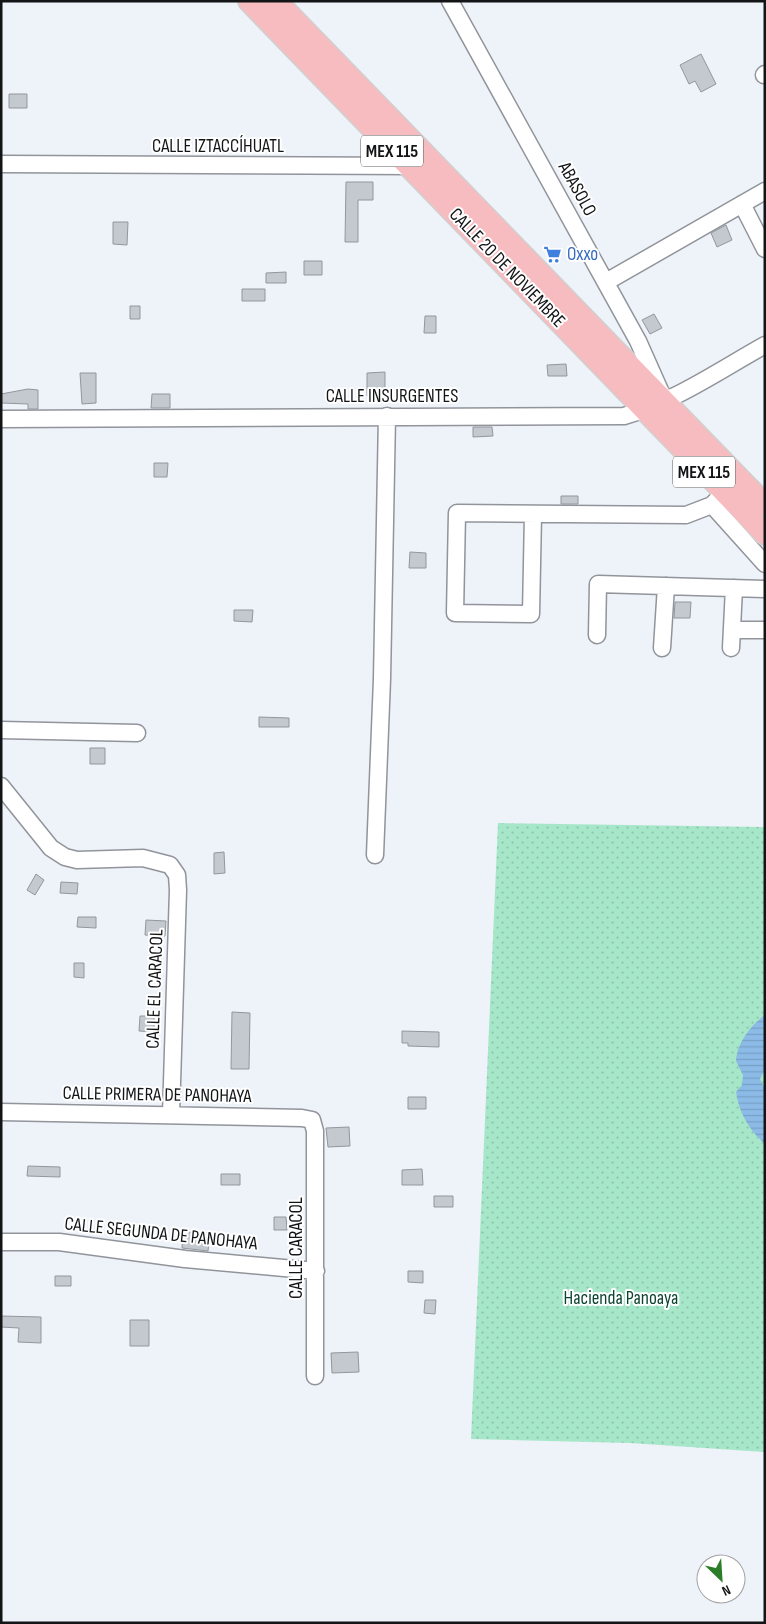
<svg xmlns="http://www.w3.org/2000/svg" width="766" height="1624" viewBox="0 0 766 1624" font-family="'Sofia Sans Condensed',sans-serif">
<defs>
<pattern id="park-dots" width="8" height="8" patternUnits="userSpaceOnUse" patternTransform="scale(1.25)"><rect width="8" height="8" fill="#a7e7c9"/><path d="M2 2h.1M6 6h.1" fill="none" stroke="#8fc5ac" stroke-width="1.8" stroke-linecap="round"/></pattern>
<pattern id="water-rules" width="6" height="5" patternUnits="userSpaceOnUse" patternTransform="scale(1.25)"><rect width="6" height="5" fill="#8cbbe8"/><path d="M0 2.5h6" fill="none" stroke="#78a0c6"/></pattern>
</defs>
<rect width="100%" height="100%" fill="#eef2f9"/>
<path fill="url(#park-dots)" d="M 498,823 L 765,827 L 765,1452 L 630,1443 L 471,1439 Z"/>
<path fill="url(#water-rules)" d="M 765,1015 L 765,1069 L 760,1079 L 765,1089 L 765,1144 C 749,1130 739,1113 736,1092 L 742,1085 L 743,1075 L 736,1061 C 737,1043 751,1025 765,1015 Z"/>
<path fill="#c4c8cf" stroke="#93979d" d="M 701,54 L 716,84 L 701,92 L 695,81 L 689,84 L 680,65 Z
M 9,94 L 27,94 L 27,108 L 9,108 Z
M 346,182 L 373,182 L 373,200 L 358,200 L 358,242 L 345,242 Z
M 113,222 L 128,222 L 127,245 L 113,244 Z
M 726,225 L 732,240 L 717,247 L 711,233 Z
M 304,261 L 322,261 L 322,275 L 304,275 Z
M 286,272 L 286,283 L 266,283 L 266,273 Z
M 242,289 L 265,289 L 265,301 L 242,301 Z
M 130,306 L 140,306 L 140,319 L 130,319 Z
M 654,314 L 662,328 L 650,334 L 642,320 Z
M 425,316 L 436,316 L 436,333 L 424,333 Z
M 566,364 L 567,376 L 548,376 L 547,365 Z
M 385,372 L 385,396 L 367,396 L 367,373 Z
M 80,373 L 96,373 L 96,403 L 82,404 Z
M 28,389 L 38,390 L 38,409 L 28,409 L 28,404 L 1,403 L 1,394 Z
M 152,394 L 170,394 L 170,408 L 151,408 Z
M 473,427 L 492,427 L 493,436 L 473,437 Z
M 154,463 L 168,463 L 167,477 L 154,477 Z
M 561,496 L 578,496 L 578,504 L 561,504 Z
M 410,552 L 426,553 L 426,568 L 409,568 Z
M 675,602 L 691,602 L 690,618 L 674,618 Z
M 234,610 L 253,610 L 252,622 L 234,621 Z
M 259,717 L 289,718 L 289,727 L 259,727 Z
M 90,748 L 105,748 L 105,764 L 90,764 Z
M 224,852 L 225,873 L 214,874 L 214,853 Z
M 36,874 L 44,880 L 35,895 L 27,890 Z
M 61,882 L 78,883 L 77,894 L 60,893 Z
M 78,917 L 96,917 L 96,928 L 77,927 Z
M 146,920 L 166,921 L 165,936 L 145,935 Z
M 74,963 L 84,963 L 84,978 L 74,977 Z
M 232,1012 L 250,1013 L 249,1069 L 231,1069 Z
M 140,1016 L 154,1016 L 154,1032 L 139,1031 Z
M 402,1031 L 439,1032 L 439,1047 L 408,1046 L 408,1043 L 402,1043 Z
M 408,1097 L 426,1097 L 426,1109 L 408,1109 Z
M 349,1127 L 350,1146 L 328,1147 L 326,1128 Z
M 28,1166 L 60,1167 L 60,1177 L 27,1176 Z
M 422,1169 L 423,1185 L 402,1185 L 402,1170 Z
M 221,1174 L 240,1174 L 240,1185 L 221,1185 Z
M 434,1196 L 453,1196 L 453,1207 L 434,1207 Z
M 274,1217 L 286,1217 L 287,1230 L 274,1230 Z
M 183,1232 L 210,1233 L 208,1251 L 182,1248 Z
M 408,1271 L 423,1271 L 423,1283 L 408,1282 Z
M 55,1276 L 71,1276 L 71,1286 L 55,1286 Z
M 425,1300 L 436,1300 L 435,1314 L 424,1313 Z
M 1,1316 L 41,1317 L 41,1343 L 18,1342 L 19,1328 L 1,1327 Z
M 130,1320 L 149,1320 L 149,1346 L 130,1346 Z
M 358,1352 L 359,1372 L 332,1373 L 331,1353 Z"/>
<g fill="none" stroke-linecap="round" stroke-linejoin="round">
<defs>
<path id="minor" d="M 450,1 L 638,341 L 662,395
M 764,75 L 765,74
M 1,164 L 415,166
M 742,204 L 765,249
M 606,282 L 765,191
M 1,419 L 624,416 C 674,402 720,370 765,345
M 712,505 L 765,564
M 533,514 L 531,614 L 455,613 L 457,513 L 686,515 L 712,505 L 724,493
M 732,630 L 765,630
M 597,635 L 598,584 L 765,589
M 662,648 L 666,586
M 731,648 L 734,588
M 1,730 L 137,733
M 1,786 L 51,848 L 65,857 L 77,860 L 143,858 L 170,865 L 177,875 L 178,890 L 171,1115
M 375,855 L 382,679 L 387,416
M 1,1112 L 302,1118 L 312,1120 L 315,1131 L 315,1376
M 1,1242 L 59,1242 L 185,1259 L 316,1271"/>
<path id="major" d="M 249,1 L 765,534
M 276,1 L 765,505"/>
</defs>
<use href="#minor" stroke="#91949a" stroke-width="19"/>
<use href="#major" stroke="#d0d0d0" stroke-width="24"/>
<use href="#minor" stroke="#fff" stroke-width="16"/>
<use href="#major" stroke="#f7bcbf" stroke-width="21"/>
</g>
<defs>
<symbol id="supermarket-bare" viewBox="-9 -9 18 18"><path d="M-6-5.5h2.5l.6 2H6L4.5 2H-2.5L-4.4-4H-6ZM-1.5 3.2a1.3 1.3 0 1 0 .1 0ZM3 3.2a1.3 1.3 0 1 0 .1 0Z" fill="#3f7fe0" stroke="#fff" stroke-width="2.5" paint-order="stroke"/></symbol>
</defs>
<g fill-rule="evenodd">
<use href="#supermarket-bare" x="540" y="242" width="25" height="25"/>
</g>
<g text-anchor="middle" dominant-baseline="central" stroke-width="4" stroke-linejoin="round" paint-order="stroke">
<g fill="#fff" stroke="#5a5a5c" stroke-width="1">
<rect x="361" y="135.5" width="62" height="31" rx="4"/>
<rect x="673" y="456.5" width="62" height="31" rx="4"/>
</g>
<g font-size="18" font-weight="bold" fill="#131416">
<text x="392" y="151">MEX 115</text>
<text x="704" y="472">MEX 115</text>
</g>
<g font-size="19" fill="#131416" stroke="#fff">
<text x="218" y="146">CALLE IZTACCÍHUATL</text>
<text transform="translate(577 189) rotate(61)">ABASOLO</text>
<text transform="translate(507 268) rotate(46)">CALLE 20 DE NOVIEMBRE</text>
<text x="392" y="396">CALLE INSURGENTES</text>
<text transform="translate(155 989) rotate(-88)">CALLE EL CARACOL</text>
<text transform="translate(157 1095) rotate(1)">CALLE PRIMERA DE PANOHAYA</text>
<text transform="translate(161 1234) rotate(6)">CALLE SEGUNDA DE PANOHAYA</text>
<text transform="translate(296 1248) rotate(-90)">CALLE CARACOL</text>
</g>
<g font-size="19" fill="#366cbe" stroke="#fff" text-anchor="start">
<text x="567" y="254">Oxxo</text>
</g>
<g font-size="19" fill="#0b4430" stroke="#fff">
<text x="621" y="1298">Hacienda Panoaya</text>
</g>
</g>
<rect width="766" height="1624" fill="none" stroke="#131416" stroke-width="5"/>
<g transform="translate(721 1579) rotate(155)"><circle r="24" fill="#ffffff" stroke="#a1a1a2"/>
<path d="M0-4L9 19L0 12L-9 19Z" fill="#2b7d29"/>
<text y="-8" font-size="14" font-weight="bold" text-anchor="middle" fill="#131416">N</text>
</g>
</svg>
